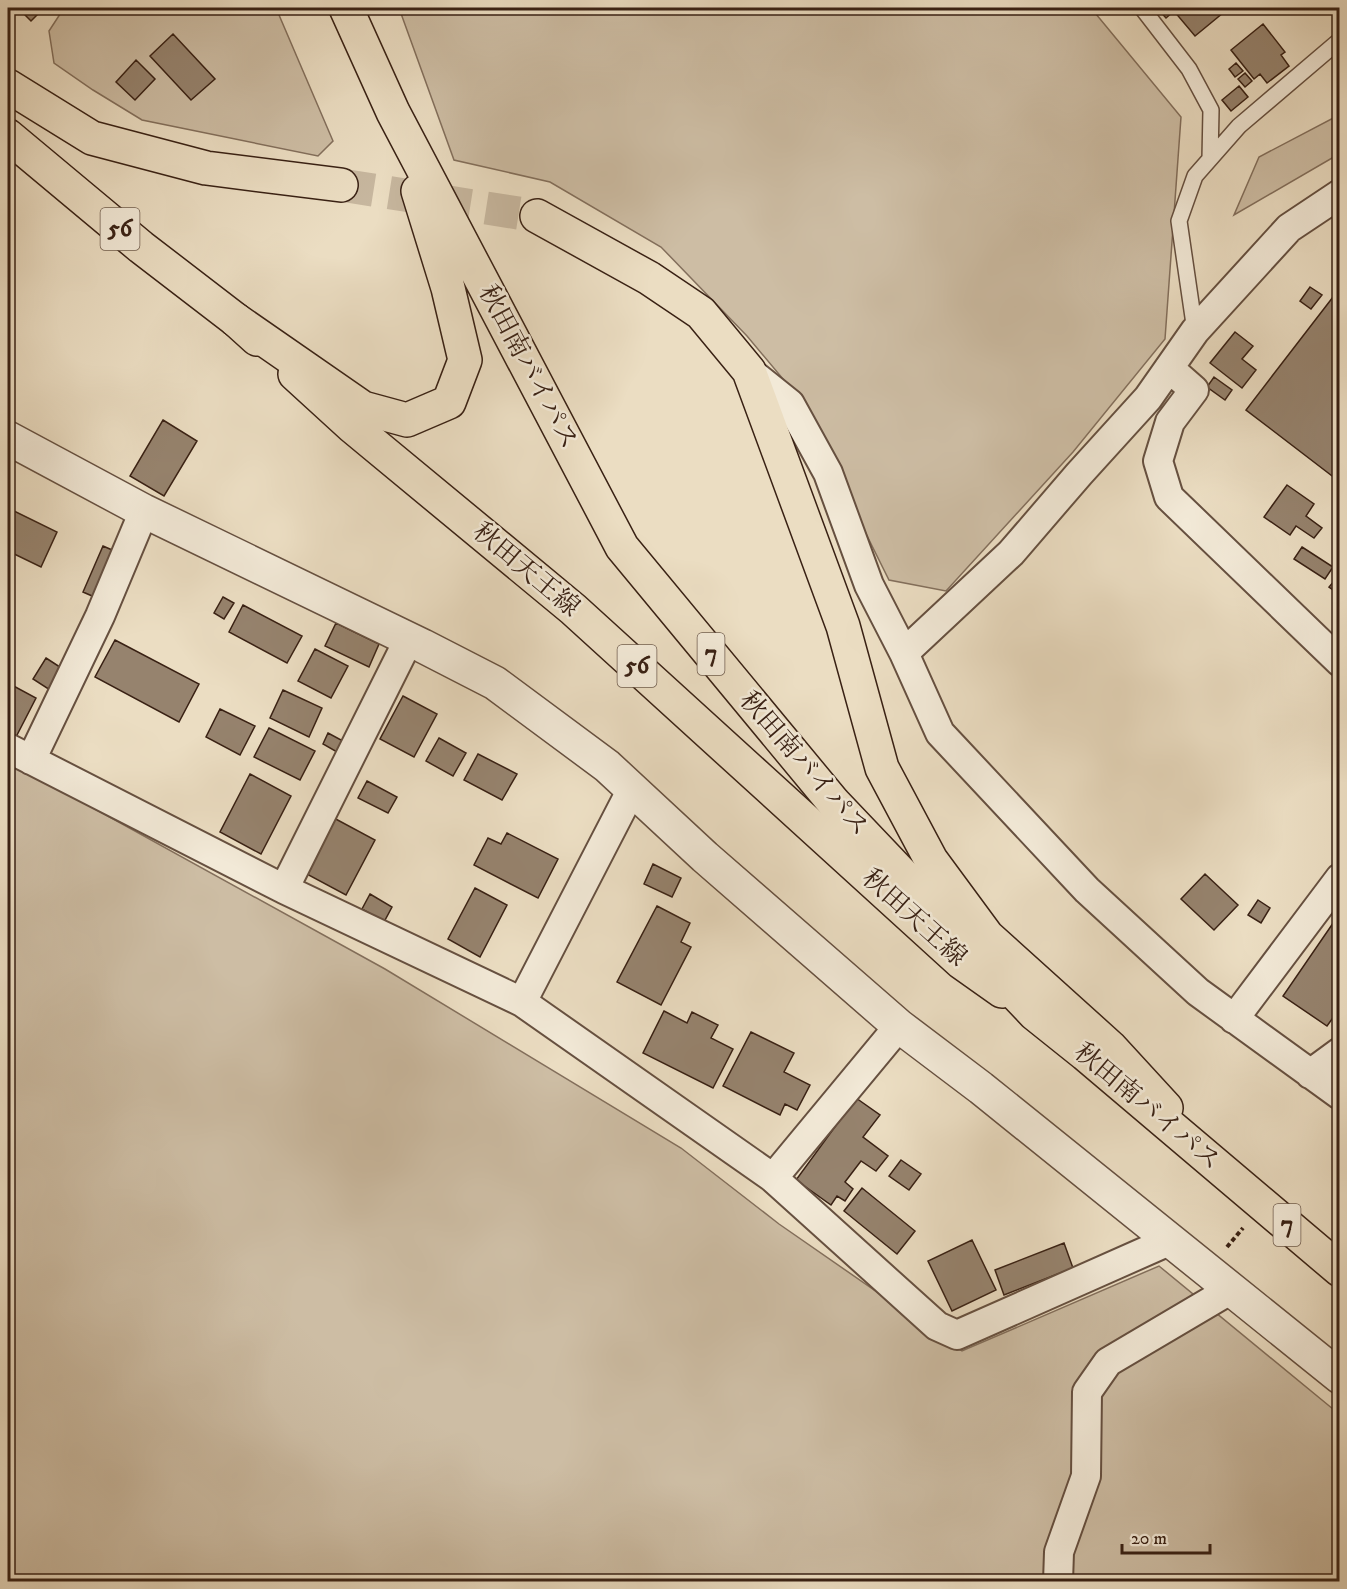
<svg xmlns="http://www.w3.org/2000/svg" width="1347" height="1589" viewBox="0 0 1347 1589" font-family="'IM FELL DW Pica','Noto Serif JP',serif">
<rect width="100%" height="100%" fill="#ebddc2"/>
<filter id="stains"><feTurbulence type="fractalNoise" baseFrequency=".00333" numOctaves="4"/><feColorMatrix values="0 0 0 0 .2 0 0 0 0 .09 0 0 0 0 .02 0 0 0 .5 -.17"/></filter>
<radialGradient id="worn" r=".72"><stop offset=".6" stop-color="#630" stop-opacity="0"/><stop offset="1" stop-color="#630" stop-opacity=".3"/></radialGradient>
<path fill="#cdbda4" stroke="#836f5c" stroke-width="1.5" d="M 64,8 L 276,8 L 333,141 L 318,156 L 142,120 L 93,90 L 54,63 L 49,31 Z
M 399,8 L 1091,8 L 1181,117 L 1165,339 L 1073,452 L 946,591 L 889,580 L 798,397 L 747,336 L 661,247 L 550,182 L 454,160 Z
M 1339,115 L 1339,154 L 1234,215 L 1259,157 Z
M 8,761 L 385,969 L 681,1148 L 779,1224 L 962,1351 L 1159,1266 L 1339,1414 L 1339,1581 L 8,1581 Z"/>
<path fill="#96836e" stroke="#392114" stroke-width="1.5" d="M 21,8 L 44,8 L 31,21 L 19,9 Z
M 1157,8 L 1229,8 L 1195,36 L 1174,11 L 1166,18 Z
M 1263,24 L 1285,52 L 1281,55 L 1289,66 L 1267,83 L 1260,74 L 1254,79 L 1231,50 Z
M 173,34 L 215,79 L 191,100 L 150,56 Z
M 136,60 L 155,79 L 135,100 L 116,82 Z
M 1236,63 L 1243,71 L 1235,77 L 1229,69 Z
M 1245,73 L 1252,81 L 1245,87 L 1238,79 Z
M 1239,86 L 1248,97 L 1231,111 L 1222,100 Z
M 1310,287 L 1322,295 L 1311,309 L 1300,301 Z
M 1333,297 L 1340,301 L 1340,406 L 1335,413 L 1340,416 L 1340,482 L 1246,410 Z
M 1235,332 L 1253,346 L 1242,359 L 1256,370 L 1242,388 L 1210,363 Z
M 1214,377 L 1232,390 L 1225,400 L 1207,387 Z
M 163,420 L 197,441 L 164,496 L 130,476 Z
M 1287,485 L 1314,504 L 1306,516 L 1322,528 L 1314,538 L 1296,526 L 1290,535 L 1264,517 Z
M 8,508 L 57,532 L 41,567 L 8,551 Z
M 103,546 L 119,553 L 99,599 L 83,592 Z
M 1302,547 L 1333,567 L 1325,579 L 1294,559 Z
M 1340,574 L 1340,595 L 1329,587 Z
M 223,597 L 234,603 L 224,619 L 214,613 Z
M 243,605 L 302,636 L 287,663 L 229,632 Z
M 336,623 L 379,644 L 369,667 L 325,646 Z
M 115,640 L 199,684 L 179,722 L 95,677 Z
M 315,649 L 348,666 L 331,698 L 298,681 Z
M 46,658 L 63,669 L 50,690 L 33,679 Z
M 8,683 L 36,698 L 16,737 L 8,732 Z
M 283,690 L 322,708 L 309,737 L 270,718 Z
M 403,696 L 437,714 L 414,757 L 380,739 Z
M 220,709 L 255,726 L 240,755 L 206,737 Z
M 269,728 L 315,751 L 300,780 L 254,757 Z
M 328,733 L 343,741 L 337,752 L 323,744 Z
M 439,738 L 466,753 L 453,776 L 426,761 Z
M 478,754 L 517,774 L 502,800 L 464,780 Z
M 250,774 L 291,796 L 261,854 L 220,832 Z
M 367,781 L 397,797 L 388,813 L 358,798 Z
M 332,817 L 375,840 L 346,895 L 303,872 Z
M 507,833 L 558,859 L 538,898 L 474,865 L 488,838 L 501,844 Z
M 653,864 L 681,878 L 672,897 L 644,884 Z
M 1205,874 L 1238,905 L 1214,930 L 1181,899 Z
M 475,888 L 507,905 L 480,957 L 448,939 Z
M 370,894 L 392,907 L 384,922 L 362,909 Z
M 1258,900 L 1270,908 L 1261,923 L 1248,915 Z
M 657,906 L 690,923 L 681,942 L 691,947 L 661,1005 L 617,982 Z
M 1340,913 L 1340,1008 L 1327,1026 L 1283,996 Z
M 664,1011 L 687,1023 L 692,1012 L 718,1025 L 711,1038 L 733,1049 L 713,1088 L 643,1053 Z
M 751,1032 L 794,1053 L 784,1072 L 810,1085 L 797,1110 L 785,1104 L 780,1115 L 723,1086 Z
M 856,1098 L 880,1115 L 863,1137 L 888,1156 L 876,1171 L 861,1161 L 845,1182 L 853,1189 L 845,1201 L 837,1196 L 831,1205 L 796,1180 Z
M 901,1160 L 921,1174 L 909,1190 L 889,1176 Z
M 862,1188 L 915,1231 L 897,1254 L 844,1211 Z
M 972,1240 L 996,1290 L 952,1311 L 928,1261 Z
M 1064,1243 L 1073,1268 L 1004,1295 L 995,1270 Z"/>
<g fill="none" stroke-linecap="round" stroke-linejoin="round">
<path stroke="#c7b79f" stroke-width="33" stroke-dasharray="33 16" stroke-linecap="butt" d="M 341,185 L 537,216"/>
<defs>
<path id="service" d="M 1142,8 L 1189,69 L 1211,110 L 1210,159
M 1195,331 L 1179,221 L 1195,176 L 1239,126 L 1340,40"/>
<path id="minor" d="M 1169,368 L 1194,390 L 1170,422 L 1158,461 L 1169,497 L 1340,662
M 749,371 L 790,404 L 828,473 L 869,585 L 904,653 L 940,733 L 1087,890 L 1198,992 L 1340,1095
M 904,653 L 1011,553 L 1079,474 L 1148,398 L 1195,331 L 1289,228 L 1340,194
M 8,748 L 284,889 L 522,1002 L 773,1178 L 899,1026
M 31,760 L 100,616 L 144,511
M 284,889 L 409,639
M 522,1002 L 632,789
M 1234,1019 L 1340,878
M 1310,1074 L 1340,1052
M 773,1178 L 937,1326 L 957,1335 L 1169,1241
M 1058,1582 L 1059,1552 L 1086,1476 L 1087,1392 L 1108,1362 L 1230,1290"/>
<path id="tertiary" d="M 8,438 L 144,511 L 423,646 L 495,683 L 607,766 L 705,857 L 899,1026 L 981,1088 L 1340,1377"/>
<path id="primary" d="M 8,86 L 92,138 L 206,168 L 341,185
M 8,136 L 141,247 L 236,320 L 257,339
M 537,216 L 649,278 L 701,313 L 749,371 L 843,626 L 882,768 L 931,860 L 987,936 L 1110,1047 L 1166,1108
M 295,374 L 353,427 L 573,609 L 961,962 L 1002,991"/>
<path id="trunk" d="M 346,8 L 393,112 L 622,547 L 834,803 L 1035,1014 L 1085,1054 L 1340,1270
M 236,320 L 363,408 L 407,420 L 449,402 L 465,360 L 448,288 L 418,191"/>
</defs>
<use href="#service" stroke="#665040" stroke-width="18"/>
<use href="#minor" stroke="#665040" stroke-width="32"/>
<use href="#tertiary" stroke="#665040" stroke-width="36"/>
<use href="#primary" stroke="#392114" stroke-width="36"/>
<use href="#trunk" stroke="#392114" stroke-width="36"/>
<path stroke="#392114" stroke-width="4" stroke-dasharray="4.5 3" stroke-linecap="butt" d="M 1227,1247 L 1243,1228"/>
<use href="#service" stroke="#f2e9d7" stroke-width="15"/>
<use href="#minor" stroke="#f2e9d7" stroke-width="28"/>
<use href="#tertiary" stroke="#f2e9d7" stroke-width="33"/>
<use href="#primary" stroke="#ebddc2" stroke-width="33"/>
<use href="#trunk" stroke="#ebddc2" stroke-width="33"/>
</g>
<g text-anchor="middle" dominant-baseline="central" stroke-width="5" stroke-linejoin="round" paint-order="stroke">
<g fill="#f2e9d7" stroke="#705d4e" stroke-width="1.5">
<rect x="100.5" y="208" width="39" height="42" rx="4.5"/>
<rect x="697.5" y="633" width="27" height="42" rx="4.5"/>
<rect x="617.5" y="645" width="39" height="42" rx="4.5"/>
<rect x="1273.5" y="1204" width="27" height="42" rx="4.5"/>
</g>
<g font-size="24" font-weight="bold" fill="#392114">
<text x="120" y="229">56</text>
<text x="711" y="654">7</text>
<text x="637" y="666">56</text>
<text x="1287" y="1225">7</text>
</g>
<g font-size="26" fill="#392114" stroke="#f2e9d7">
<text transform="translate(528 367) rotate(62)">秋田南バイパス</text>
<text transform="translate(526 570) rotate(40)">秋田天王線</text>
<text transform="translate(804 764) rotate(49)">秋田南バイパス</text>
<text transform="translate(914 918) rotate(42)">秋田天王線</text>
<text transform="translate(1147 1107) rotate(40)">秋田南バイパス</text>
</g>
</g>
<rect width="1347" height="1589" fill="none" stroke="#ebddc2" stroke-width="30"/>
<rect x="9" y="9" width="1329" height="1571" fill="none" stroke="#392114" stroke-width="3"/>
<rect x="15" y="15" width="1317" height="1559" fill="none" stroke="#392114" stroke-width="1.5"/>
<path d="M1122 1544v9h88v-9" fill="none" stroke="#392114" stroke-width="3"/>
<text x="1131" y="1544" font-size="18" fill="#392114" stroke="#f2e9d7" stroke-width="4.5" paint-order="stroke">20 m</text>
<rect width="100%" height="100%" filter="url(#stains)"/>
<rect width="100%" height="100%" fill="url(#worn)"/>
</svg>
